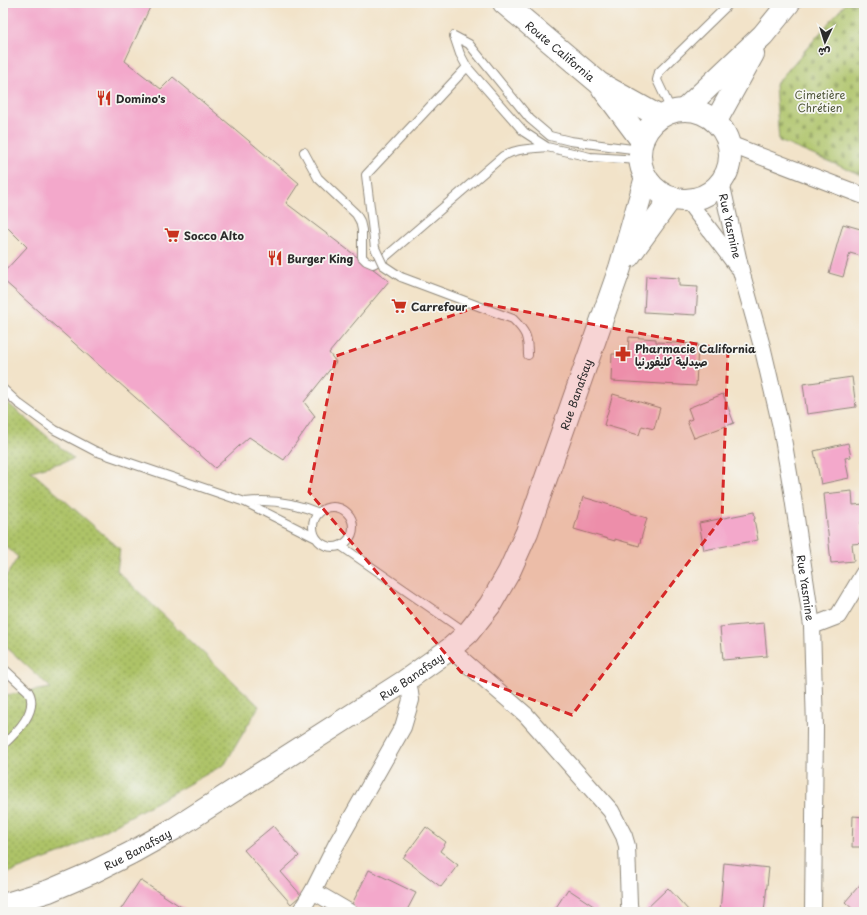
<svg xmlns="http://www.w3.org/2000/svg" width="867" height="915" viewBox="0 0 867 915" font-family="'Playpen Sans','Playpen Sans Arabic',sans-serif">
<defs>
<pattern id="grass-dots" width="8" height="8" patternUnits="userSpaceOnUse"><rect width="8" height="8" fill="#adc367"/><path d="M2 2h.1M6 6h.1" fill="none" stroke="#8d9f55" stroke-width="1.8" stroke-linecap="round"/></pattern>
<pattern id="cemetery-stones" width="16" height="16" patternUnits="userSpaceOnUse"><rect width="16" height="16" fill="#adc367"/><path d="M2 7V4a2 2 0 0 1 4 0v3zM10 15v-3a2 2 0 0 1 4 0v3z" fill="#8d9f55"/></pattern>
</defs>
<rect width="100%" height="100%" fill="#f6f6f2"/>
<filter id="ink" filterUnits="userSpaceOnUse"><feTurbulence type="fractalNoise" baseFrequency=".025" numOctaves="2"/><feDisplacementMap in="SourceGraphic" scale="8" xChannelSelector="R" yChannelSelector="G"/><feConvolveMatrix kernelMatrix="1 2 1 2 8 2 1 2 1" color-interpolation-filters="sRGB"/></filter>
<filter id="wash" filterUnits="userSpaceOnUse"><feTurbulence type="fractalNoise" baseFrequency=".012" numOctaves="4" result="noise"/><feDisplacementMap in="SourceGraphic" scale="16" xChannelSelector="R" yChannelSelector="G"/><feGaussianBlur stdDeviation="0.9" result="paint"/><feColorMatrix in="noise" values="0 0 0 0 0 0 0 0 0 0 0 0 0 0 0 0 0 1.4 0 .05"/><feComposite in="paint" operator="in"/></filter>
<g filter="url(#wash)">
<rect width="100%" height="100%" fill="#f2e3c9"/>
<path fill="url(#grass-dots)" stroke="#6c7749" d="M 3,399 L 74,459 L 31,471 L 120,549 L 117,571 L 259,706 L 225,764 L 69,850 L 3,875 L 3,693 L 6,695 L 51,688 L 3,644 L 3,581 L 18,557 L 3,544 Z"/>
<path fill="url(#cemetery-stones)" stroke="#6c7749" d="M 846,3 L 864,3 L 864,176 L 779,141 L 775,85 Z"/>
<g id="blocks">
<path fill="#f3a8cb" d="M 3,3 L 152,3 L 125,61 L 161,89 L 173,77 L 299,183 L 286,203 L 389,281 L 329,353 L 336,362 L 304,402 L 315,416 L 284,460 L 249,437 L 215,468 L 3,280 L 3,273 L 27,247 L 3,223 L 3,29 L 6,24 L 3,21 Z
M 843,224 L 864,230 L 864,257 L 850,253 L 843,277 L 829,273 Z
M 646,276 L 679,278 L 679,286 L 698,287 L 696,315 L 644,312 Z
M 629,337 L 656,339 L 656,342 L 698,344 L 696,386 L 611,381 L 612,354 L 628,354 Z
M 852,377 L 856,407 L 807,414 L 803,384 Z
M 613,394 L 660,408 L 654,429 L 642,426 L 639,435 L 604,425 Z
M 723,394 L 734,423 L 694,438 L 687,421 L 692,419 L 688,408 Z
M 848,443 L 851,457 L 845,458 L 849,478 L 821,484 L 814,451 Z
M 852,491 L 853,505 L 864,504 L 864,521 L 861,522 L 863,543 L 852,544 L 854,561 L 831,563 L 824,494 Z
M 583,497 L 630,511 L 630,513 L 647,518 L 639,546 L 615,539 L 615,541 L 574,529 Z
M 754,512 L 755,519 L 754,519 L 758,540 L 704,550 L 699,523 Z
M 764,623 L 767,656 L 723,660 L 720,627 Z
M 853,816 L 864,817 L 864,847 L 852,847 Z
M 273,826 L 299,856 L 281,872 L 301,895 L 291,904 L 244,850 Z
M 426,827 L 446,842 L 440,851 L 458,865 L 441,887 L 403,858 Z
M 724,863 L 769,868 L 764,912 L 720,912 Z
M 369,870 L 416,893 L 406,912 L 362,912 L 351,906 Z
M 140,880 L 189,912 L 119,912 Z
M 864,880 L 864,912 L 856,912 L 845,902 Z
M 668,888 L 690,912 L 647,912 L 645,910 Z
M 568,889 L 598,909 L 596,912 L 553,912 Z"/>
</g>
</g>
<g filter="url(#ink)">
<use href="#blocks" fill-opacity="0" stroke="#8e877a" stroke-width="1"/>
<g fill="none" stroke-linecap="round" stroke-linejoin="round">
<defs>
<path id="lane" d="M 454,36 L 460,54 L 467,67 L 524,132 L 547,147 L 590,157 L 640,160
M 454,36 L 469,44 L 530,119 L 550,136 L 570,141 L 640,150
M 672,112 L 657,80 L 659,72 L 730,3
M 304,152 L 318,178 L 356,214 L 360,221 L 362,230 L 362,257 L 366,261 L 373,264 L 383,259 L 503,156 C 517,148 532,149 547,147
M 375,248 L 366,175 L 467,67
M 401,277 L 513,319 C 526,332 528,336 528,355
M 3,389 L 18,403 L 55,430 L 95,451 L 245,502 L 316,538
M 245,502 C 270,499 296,503 319,513
M313 527a20 20 0 1 1 40 0a20 20 0 1 1-40 0Z
M 341,546 L 467,633
M 3,668 L 28,691 C 40,710 16,733 3,745"/>
<g id="street">
<path d="M 729,144 L 864,196"/>
<path id="s1" d="M 721,182 L 741,271 L 763,350 L 781,427 L 792,491 L 812,626 L 815,728 L 813,912"/>
<path d="M 687,200 L 737,266"/>
<path d="M 812,626 L 838,616 L 864,573"/>
<path d="M 450,649 L 526,715 L 611,811 L 624,836 L 627,846 L 629,904 L 630,912"/>
<path d="M 313,891 L 349,912"/>
<path d="M 300,912 L 313,891 L 336,845 L 403,727 L 411,700 L 409,686 L 405,681"/>
</g>
<g id="secondary">
<path id="s2" d="M 504,3 L 599,83 L 660,117"/>
<path d="M 603,89 L 642,141"/>
<path d="M 684,110 L 763,35 L 789,3"/>
<circle cx="685" cy="155" r="45"/>
<path d="M 716,121 L 753,54"/>
<path d="M 629,256 L 671,198"/>
<path id="s3" d="M 3,905 L 49,891 L 91,873 L 131,853 L 174,829 L 405,681 L 450,649 L 468,633 L 490,605 L 509,572 L 527,532 L 620,268 L 646,177"/>
</g>
</defs>
<use href="#lane" stroke="#8e877a" stroke-width="10"/>
<use href="#street" stroke="#8e877a" stroke-width="18"/>
<use href="#secondary" stroke="#8e877a" stroke-width="24"/>
<use href="#lane" stroke="#fff" stroke-width="8"/>
<use href="#street" stroke="#fff" stroke-width="16"/>
<use href="#secondary" stroke="#fff" stroke-width="22"/>
<defs>
<path id="lane-bridge" d="M 375,248 L 383,265 L 401,277"/>
</defs>
<use href="#lane-bridge" stroke="#8e877a" stroke-width="10" stroke-linecap="butt"/>
<use href="#lane-bridge" stroke="#fff" stroke-width="8"/>
</g>
</g>
<path fill="#d62828" fill-opacity="0.2" stroke="#d62828" stroke-width="3" stroke-dasharray="8 5" stroke-linejoin="round" d="M 485,304 L 728,350 L 722,518 L 572,715 L 461,672 L 309,492 L 336,356 Z"/>
<defs>
<symbol id="restaurant-bare" viewBox="-9 -9 18 18"><path d="M-5-6h1v4h1v-4h1v4h1v-4h1v5L-1.5 .5V6h-2V.5L-5-1ZM5-6V6H3V1.5H1.5Q1.5-4 5-6Z" fill="#c8321e" stroke="#f6f6f2" stroke-width="2.5" paint-order="stroke"/></symbol>
<symbol id="supermarket-bare" viewBox="-9 -9 18 18"><path d="M-6-5.5h2.5l.6 2H6L4.5 2H-2.5L-4.4-4H-6ZM-1.5 3.2a1.3 1.3 0 1 0 .1 0ZM3 3.2a1.3 1.3 0 1 0 .1 0Z" fill="#c8321e" stroke="#f6f6f2" stroke-width="2.5" paint-order="stroke"/></symbol>
<symbol id="pharmacy-bare" viewBox="-9 -9 18 18"><path d="M-2-6h4v4h4v4h-4v4h-4v-4h-4v-4h4Z" fill="#c8321e" stroke="#f6f6f2" stroke-width="2.5" paint-order="stroke"/></symbol>
</defs>
<g fill-rule="evenodd">
<use href="#restaurant-bare" x="93" y="87" width="22" height="22"/>
<use href="#supermarket-bare" x="161" y="224" width="22" height="22"/>
<use href="#restaurant-bare" x="264" y="247" width="22" height="22"/>
<use href="#supermarket-bare" x="388" y="295" width="22" height="22"/>
<use href="#pharmacy-bare" x="612" y="343" width="22" height="22"/>
</g>
<g text-anchor="middle" dominant-baseline="central" stroke-width="3.5" stroke-linejoin="round" paint-order="stroke">
<g font-size="11" fill="#2b2b2b" stroke="#f6f6f2">
<text stroke="none"><textPath href="#s2" startOffset="74">Route California</textPath></text>
<text stroke="none"><textPath href="#s1" startOffset="45">Rue Yasmine</textPath></text>
<text stroke="none"><textPath href="#s3" startOffset="805">Rue Banafsay</textPath></text>
<text stroke="none"><textPath href="#s1" startOffset="415">Rue Yasmine</textPath></text>
<text stroke="none"><textPath href="#s3" startOffset="470">Rue Banafsay</textPath></text>
<text stroke="none"><textPath href="#s3" startOffset="146">Rue Banafsay</textPath></text>
</g>
<g font-size="11" fill="#52593d" stroke="#f6f6f2">
<text x="820" y="94">Cimetière<tspan x="820" dy="13">Chrétien</tspan></text>
</g>
<g font-size="11" font-weight="bold" fill="#2b2b2b" stroke="#f6f6f2" text-anchor="start">
<text x="116" y="98">Domino's</text>
<text x="184" y="235">Socco Alto</text>
<text x="287" y="258">Burger King</text>
<text x="411" y="306">Carrefour</text>
<text x="635" y="348">Pharmacie California<tspan x="635" dy="13">صيدلية كليفورنيا</tspan></text>
</g>
</g>
<rect width="867" height="915" fill="none" stroke="#f6f6f2" stroke-width="16"/>
<g transform="translate(825 42) rotate(184)" stroke="#f6f6f2" stroke-width="3" paint-order="stroke">
<path d="M0-3L7 15L0 10L-7 15Z" fill="#2b2b2b"/>
<text y="-6" font-size="11" font-weight="bold" text-anchor="middle" fill="#2b2b2b">ش</text>
</g>
</svg>
